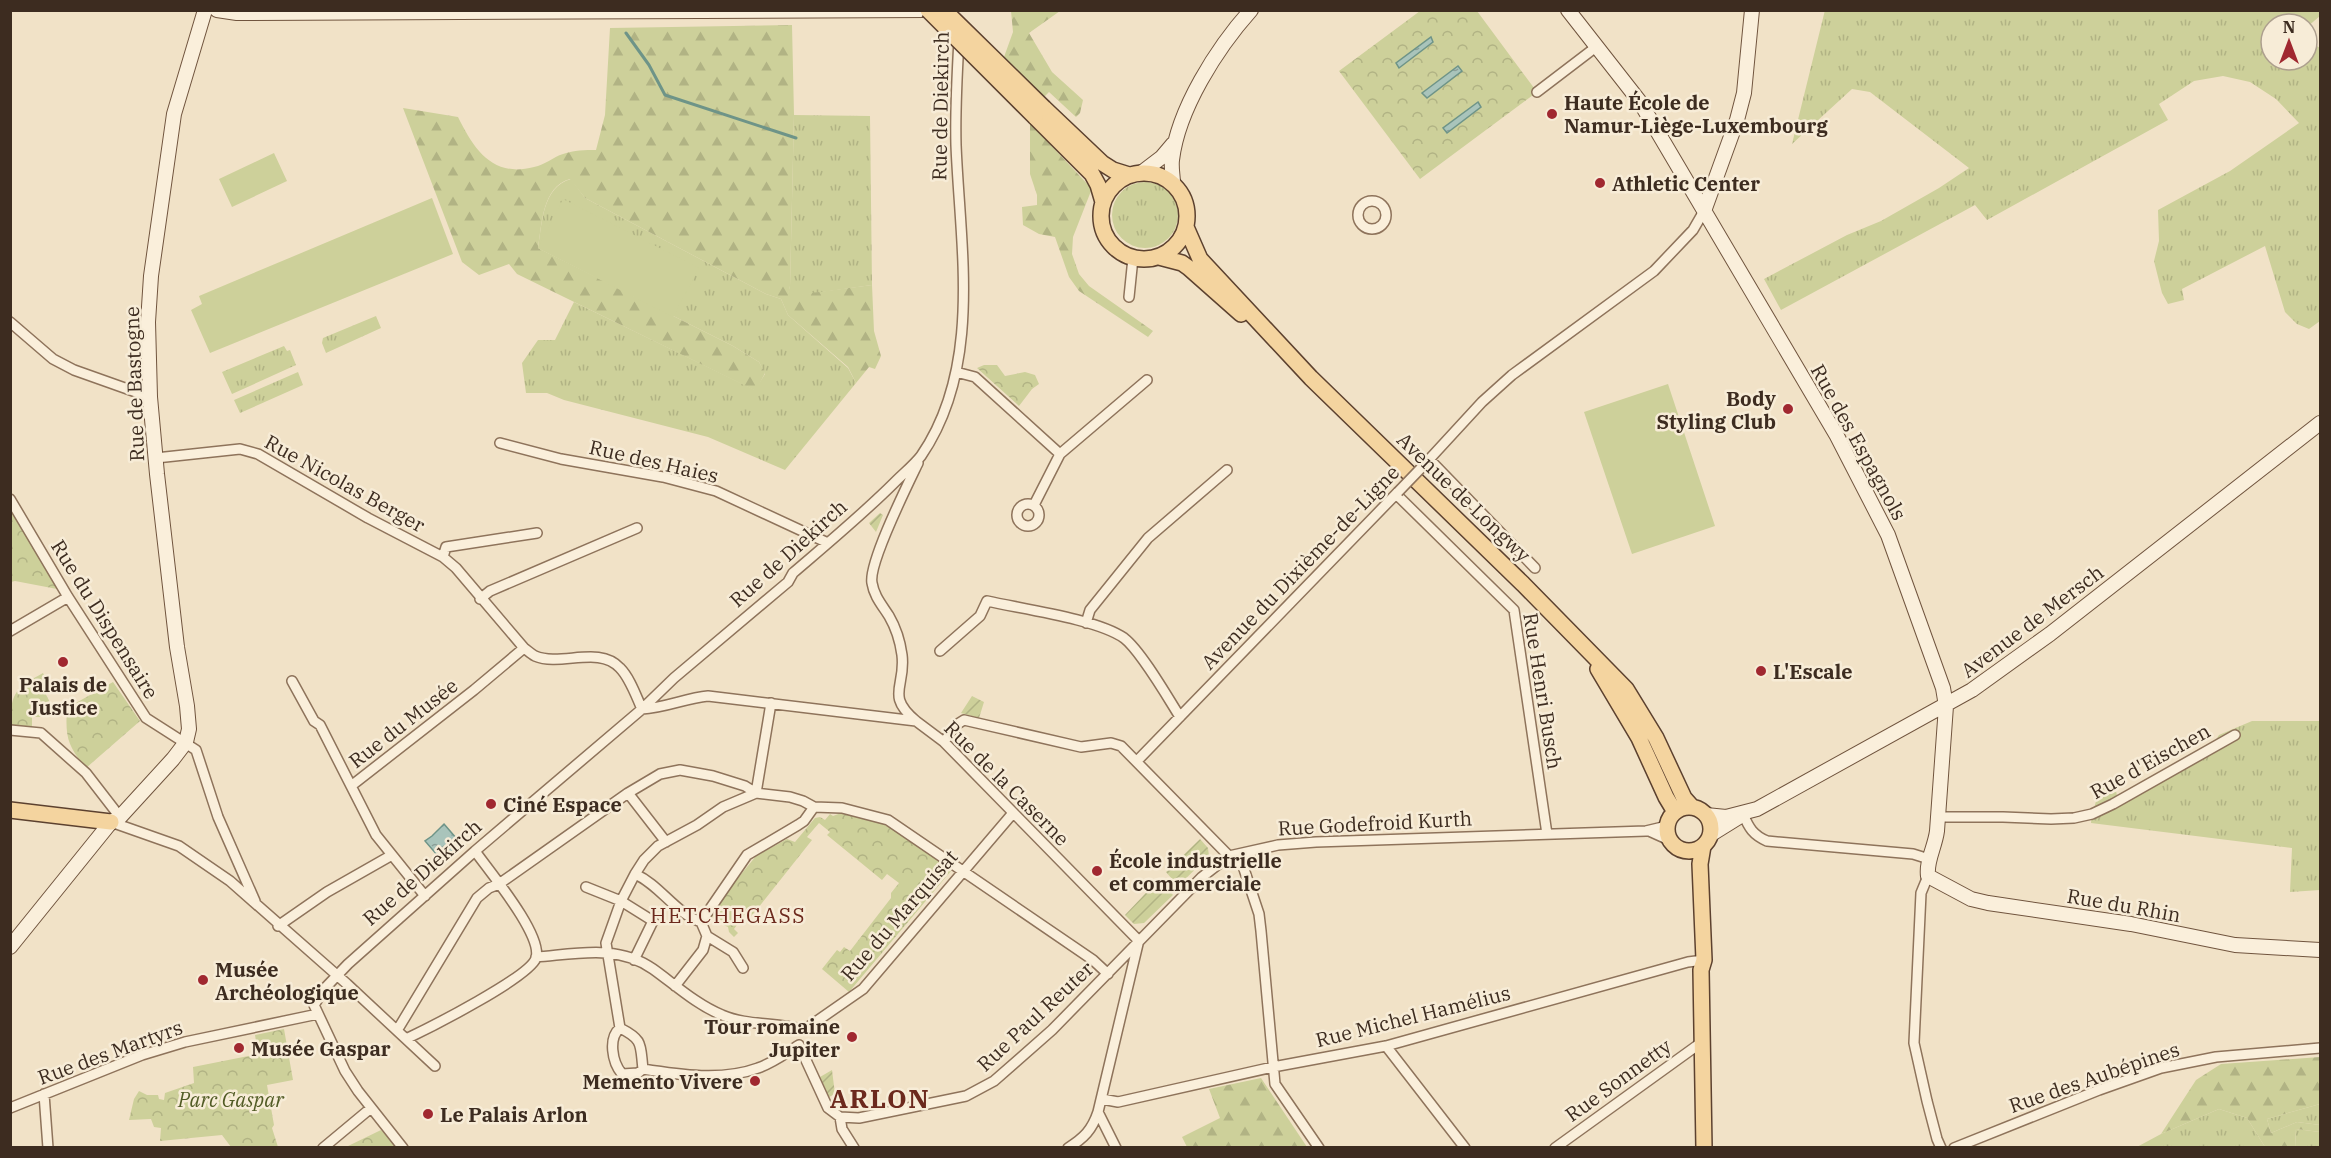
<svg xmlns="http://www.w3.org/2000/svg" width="2331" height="1158" viewBox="0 0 2331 1158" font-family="'IBM Plex Serif',serif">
<defs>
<pattern id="grass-tufts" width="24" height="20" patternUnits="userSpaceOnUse" patternTransform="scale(1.5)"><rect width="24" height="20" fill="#cdd09a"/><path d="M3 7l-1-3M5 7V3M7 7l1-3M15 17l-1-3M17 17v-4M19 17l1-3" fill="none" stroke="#b1b384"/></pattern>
<pattern id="forest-firs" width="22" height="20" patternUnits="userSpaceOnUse" patternTransform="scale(1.5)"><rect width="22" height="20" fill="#cdd09a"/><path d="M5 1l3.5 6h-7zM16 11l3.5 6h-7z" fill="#b1b384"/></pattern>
<pattern id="park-crowns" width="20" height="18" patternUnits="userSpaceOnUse" patternTransform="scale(1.5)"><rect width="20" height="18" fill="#cdd09a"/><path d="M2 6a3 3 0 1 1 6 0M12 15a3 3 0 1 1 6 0" fill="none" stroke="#b1b384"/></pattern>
<pattern id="garden-furrows" width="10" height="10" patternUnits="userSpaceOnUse" patternTransform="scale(1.5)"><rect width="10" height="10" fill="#cdd09a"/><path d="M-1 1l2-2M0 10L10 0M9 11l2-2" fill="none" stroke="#b1b384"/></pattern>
<pattern id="water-ripples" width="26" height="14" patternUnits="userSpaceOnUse" patternTransform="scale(1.5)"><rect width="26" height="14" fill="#a9c4bb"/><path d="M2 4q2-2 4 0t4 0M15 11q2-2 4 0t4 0" fill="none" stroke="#8b9f98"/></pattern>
</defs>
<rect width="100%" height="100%" fill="#f1e2c7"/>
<path fill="url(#grass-tufts)" d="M 1825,10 L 2320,11 L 2320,16 L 2307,27 L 2307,24 L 2271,24 L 2271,60 L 2307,60 L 2307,40 L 2320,48 L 2320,321 L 2309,329 L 2297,324 L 2285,312 L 2265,246 L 2182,289 L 2184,300 L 2168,304 L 2162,293 L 2154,261 L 2159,241 L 2158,210 L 2230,171 L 2299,123 L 2276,99 L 2250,82 L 2223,76 L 2194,81 L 2159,104 L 2168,120 L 1987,220 L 1975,205 L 1781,310 L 1764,279 L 1847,235 L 1881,221 L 1939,188 L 1969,168 L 1870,92 L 1852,89 L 1792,144 Z
M 794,115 L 870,116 L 872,285 L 787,297 L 790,286 Z
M 571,179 L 585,198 L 766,294 L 781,299 L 788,315 L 848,368 L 856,383 L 785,470 L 708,437 L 564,400 L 547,393 L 526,393 L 522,363 L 538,340 L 555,340 L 574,302 L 755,390 L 765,374 L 759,362 L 733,346 L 538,248 C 542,224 542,187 571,179 Z
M1112 215a33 33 0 1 1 66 0a33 33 0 1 1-66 0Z
M 376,316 L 381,328 L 326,353 L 322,343 L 323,338 Z
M 284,346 L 287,351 L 290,350 L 296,365 L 232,394 L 222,372 Z
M 298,372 L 303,385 L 240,413 L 234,400 Z
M 2252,721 L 2320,721 L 2320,890 L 2290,892 L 2292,848 L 2091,823 C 2092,807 2098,805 2097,787 L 2115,785 L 2117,796 L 2215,741 L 2219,735 Z
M 2320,1104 L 2320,1125 L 2297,1122 L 2271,1133 L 2267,1119 Z
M 2219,1109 L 2247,1118 L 2265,1147 L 2135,1148 L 2161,1134 Z
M 2296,1129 L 2320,1132 L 2320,1147 L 2295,1148 Z"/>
<path fill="url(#forest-firs)" d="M 1011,11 L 1060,11 L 1029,33 L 1052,72 L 1083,100 L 1080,113 L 1076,117 L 1049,92 L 1044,97 L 1004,57 L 1013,32 Z
M 792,25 L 794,115 L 790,286 L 788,296 L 872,285 L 874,331 L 881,356 L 875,369 L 869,367 L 856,383 L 848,367 L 788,315 L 781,299 L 766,294 L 585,198 L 570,179 C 542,187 542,224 538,248 L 733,346 L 759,362 L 765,373 L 756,391 L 517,274 L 509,264 L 479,275 L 462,262 L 403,108 L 458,117 C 474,149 492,178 534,167 C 545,165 553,157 563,154 C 574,150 585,150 596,150 L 605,115 L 610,28 Z
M 1030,123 L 1093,190 L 1091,191 L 1073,237 L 1072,254 L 1079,274 L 1089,286 L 1153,331 L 1148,337 L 1079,291 L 1069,277 L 1055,237 L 1039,234 L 1023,225 L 1022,207 L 1037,205 L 1037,195 L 1030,174 Z
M 2320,1057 L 2320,1104 L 2267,1119 L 2271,1133 L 2297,1122 L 2320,1125 L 2320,1132 L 2296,1129 L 2295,1147 L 2265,1147 L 2247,1118 L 2219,1109 L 2161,1134 L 2196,1080 L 2221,1064 Z
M 1261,1078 L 1307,1147 L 1187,1147 L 1182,1137 L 1220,1118 L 1209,1089 Z"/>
<path fill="url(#park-crowns)" d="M 1420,11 L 1477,11 L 1537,92 L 1420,179 L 1339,71 Z
M 984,365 L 997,365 L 1005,376 L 1025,372 L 1035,375 L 1039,384 L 1032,389 L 1019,406 L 977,368 Z
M 10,507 L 58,587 L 57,589 L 15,581 L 11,582 Z
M 43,673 L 46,679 L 40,683 L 55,712 L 46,717 L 32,717 L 32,730 L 11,727 C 10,694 14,689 43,673 Z
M 113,682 L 140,721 L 86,768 C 68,746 65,738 67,708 Z
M 841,813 L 885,824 L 948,865 L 951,871 L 849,992 L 822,969 L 837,950 L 840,952 L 844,947 L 850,951 L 891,898 L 891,893 L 899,883 L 887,874 L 882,880 L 827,835 L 830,832 L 819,823 L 807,837 L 812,840 L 750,918 L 745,914 L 734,929 L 738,933 L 734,937 L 729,932 L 728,927 L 715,921 L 712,916 L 715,906 L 756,856 L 787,839 L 795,842 L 815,818 L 820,817 L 825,820 L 830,814 L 833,816 Z
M 284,1029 L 293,1080 L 267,1085 L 274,1125 L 272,1128 L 278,1147 L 231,1147 L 222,1135 L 160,1141 L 161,1128 L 154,1127 L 151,1119 L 129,1120 L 134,1099 L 139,1091 L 147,1095 L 158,1095 L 159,1099 L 164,1100 L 165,1093 L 194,1083 L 193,1067 L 258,1054 L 255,1035 Z
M 381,1130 L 397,1147 L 346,1147 Z"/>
<path fill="url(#garden-furrows)" d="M 880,513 L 883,515 L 876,532 L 869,523 Z
M 972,696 L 984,702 L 979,718 L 961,713 Z
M 1200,839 L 1208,848 L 1209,856 L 1178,886 L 1166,872 Z
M 1159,879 L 1173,895 L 1144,923 L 1134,924 L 1125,915 Z
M 832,1070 L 835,1094 L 829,1097 L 820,1077 Z"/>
<path fill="#cdd09a" d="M 274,153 L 287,181 L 232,207 L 219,179 Z
M 432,198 L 453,254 L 210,353 L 191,310 L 202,304 L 199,296 Z
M 563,199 L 699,268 L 673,317 L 538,248 Z
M 1668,384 L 1715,526 L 1632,554 L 1584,412 Z"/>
<path fill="url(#water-ripples)" stroke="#6e9488" stroke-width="1.5" d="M 1431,37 L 1433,42 L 1399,68 L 1396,63 Z
M 1458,66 L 1462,71 L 1427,98 L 1422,93 Z
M 1478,102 L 1481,107 L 1447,133 L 1443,128 Z
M 444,824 L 463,846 L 444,863 L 425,841 L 432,836 Z"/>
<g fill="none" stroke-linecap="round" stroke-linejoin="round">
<path stroke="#6e9488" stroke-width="3" d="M 626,33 L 649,65 L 665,95 L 796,138"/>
<defs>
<path id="street" d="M 1537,92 L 1596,47
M1358 215a14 14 0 1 1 28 0a14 14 0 1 1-28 0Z
M 1129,297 L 1133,258
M 10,322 L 53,359 L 74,370 L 150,397
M 956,372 L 975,377 L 1060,454
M 500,443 L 561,459 L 663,477 L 716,491 L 828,543
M 156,458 L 240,449 L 258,454 L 368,518 L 443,557 L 456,568 L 524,648 C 527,650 531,654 535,656 C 561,667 599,645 620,668 C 630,678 636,696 642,709
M 1429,459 L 1535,568
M 1424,465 L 1482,402 L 1512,375 L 1654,271 L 1693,230 L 1704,211
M 1396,494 L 1514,610 L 1547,834
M 10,499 L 68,597 L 146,718 L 196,750 L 218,817 L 255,901
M1017 515a11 11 0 1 1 22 0a11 11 0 1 1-22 0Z
M 1034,505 L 1060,454 L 1147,380
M 443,557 L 446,547 L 537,533
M 480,599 L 490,591 L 637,528
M 1086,623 L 1090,610 L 1148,538 L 1227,470
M 10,631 L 68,597
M 940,651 L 980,616 L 987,601 C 1022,609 1097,619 1124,638 C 1141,651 1168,698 1180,717
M 292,681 L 314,721 L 320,725 L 376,835 L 425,896
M 642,709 C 665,708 686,698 708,696 L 916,721 L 944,742 L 1139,941
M 916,721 C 885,695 906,687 902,655 C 900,640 896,628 889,616 C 882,605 874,596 872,583 C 868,564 908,484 918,463
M 10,730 L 41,733 L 86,773 L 120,817
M 944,742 L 956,725 L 964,720 L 1081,747 L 1111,743 L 1121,746 L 1229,856 L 1243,866 L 1259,914 L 1261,931 L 1275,1084 L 1319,1148
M 1137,761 L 1398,492
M 351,786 L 474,690 L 524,648
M 628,793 L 666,842
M 756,793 L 771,703
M 1743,814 C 1749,828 1753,835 1767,841 L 1913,854 L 1929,859
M 1938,817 L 2003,817 L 2051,819 L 2074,818 L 2092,814 L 2113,804 L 2235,735
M 111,822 L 179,846 L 230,881 L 347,984 L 435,1066
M 1649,831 L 1669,840
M 635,874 C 660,885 675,913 701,922
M 1928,876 L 1921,893 L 1914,1043 L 1927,1101 L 1937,1139 L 1941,1148
M 586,887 L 621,901 L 653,921 L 634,960
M 701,922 L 747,855 L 798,825 L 804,821 L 814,807
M 278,926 L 327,892 L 392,855
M 707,936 L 733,952 L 743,968
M 536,957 C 576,954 618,944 653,969 C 674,984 697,1005 722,1015 C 747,1026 777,1022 804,1030
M 675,986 L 703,950 L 707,936 L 701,922
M 620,1028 L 606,943 L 621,901 L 635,874 L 644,860 L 658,846 L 697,825 L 723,807 L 756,793
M 620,1028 C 644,1040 640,1045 643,1069 L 638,1073 L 622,1074 C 612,1062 608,1038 620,1028 Z
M 398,1029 L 477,898 L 489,888 L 499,884 L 628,793 L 660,774 L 680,770 L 713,776 L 745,786 L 756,793 L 790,797 L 803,801 L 814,807 L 842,808 L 888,820 L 1093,960 L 1108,974
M 804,1030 L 863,989 L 1013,813
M 408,1038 C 429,1028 530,977 536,958 C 543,935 489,871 475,851
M 799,1045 L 828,1108 L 840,1117 L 859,1118 L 966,1096 L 994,1081 L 1052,1030 L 1202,877 L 1229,856 L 1278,845 L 1316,842 L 1646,831 L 1667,826
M 1386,1046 L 1465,1148
M 643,1069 C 680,1075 723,1081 758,1068 C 773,1063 786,1053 799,1045
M 44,1094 L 48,1148
M 1102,1099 L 1118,1102 L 1273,1067 L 1386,1046 L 1688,962 L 1704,960
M 10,1108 L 142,1055 L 185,1042 L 318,1014
M 1098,1112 L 1116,1148
M 840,1117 L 842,1129 L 854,1148
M 323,1148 L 371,1108
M 403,1148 L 358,1091 L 345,1071 L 314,1005 L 326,987 L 348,964 L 475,851 L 642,709 L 674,678 L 788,582 L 793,573 C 828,543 863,514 895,482 C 904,473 914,465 921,456 C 983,366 960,247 956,145 C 955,110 957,75 959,40
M 1068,1148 C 1084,1138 1092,1130 1098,1112 L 1138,944
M 1555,1148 L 1702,1042
M 1954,1148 L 2099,1090 L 2161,1068 L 2216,1057 L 2320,1048"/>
<path id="secondary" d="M 217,10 L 237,13 L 927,10
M 1568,10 L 1640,102 L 1837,436 L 1888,535 L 1943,688 L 1946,706 L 1937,831 C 1935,847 1926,861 1928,876 L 1971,899 L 1988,903 L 2131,924 L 2235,945 L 2320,950
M 1141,173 L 1162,157 L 1173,144
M 1173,183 C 1173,176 1171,168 1172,160 C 1178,109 1217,48 1251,10
M 1704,211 L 1737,120 L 1744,93 L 1752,10
M 1706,815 L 1726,817 L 1757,809 L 1972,690 L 2050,634 L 2320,423
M 1710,835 L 1739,817
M 10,947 L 111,822 L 120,817 L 173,759 L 186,742 L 189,729 L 187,706 L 177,647 L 157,474 L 150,397 L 148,322 L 151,276 L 174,114 L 205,10"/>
<path id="primary" d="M 1044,108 L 1102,163 L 1113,170 L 1129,175
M 1035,117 L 1092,174 L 1098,185 L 1103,202
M1101 216a43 43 0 1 1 86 0a43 43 0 1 1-86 0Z
M 1186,227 L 1200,259 L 1311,378 L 1523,584 L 1626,689 L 1656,738 L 1684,798 L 1692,807
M 1159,257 L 1182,263 L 1189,268 L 1241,314
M 1598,669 L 1639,738 L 1666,797 L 1675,812
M1667 829a22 22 0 1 1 44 0a22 22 0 1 1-44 0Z
M 10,810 L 111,822
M 1703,846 L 1700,864 L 1704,960 L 1701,970 L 1704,1148"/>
</defs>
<use href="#street" stroke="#8e735b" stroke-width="12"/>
<use href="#secondary" stroke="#70543e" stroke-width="16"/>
<use href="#primary" stroke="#5c412f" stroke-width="18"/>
<use href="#street" stroke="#faefdb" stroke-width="9"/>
<use href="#secondary" stroke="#faefdb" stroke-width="14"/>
<use href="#primary" stroke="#f4d49f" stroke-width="15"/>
<defs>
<path id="street-bridge" d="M 1398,492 L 1424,465"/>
<path id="primary-bridge" d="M 928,10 L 1035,117
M 944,10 L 1044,108"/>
</defs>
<use href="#street-bridge" stroke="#8e735b" stroke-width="12" stroke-linecap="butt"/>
<use href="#primary-bridge" stroke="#5c412f" stroke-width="18" stroke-linecap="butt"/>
<use href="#street-bridge" stroke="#faefdb" stroke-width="9"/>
<use href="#primary-bridge" stroke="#f4d49f" stroke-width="15"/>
</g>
<g fill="#a02830" stroke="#f7ecd7" stroke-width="2">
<circle cx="1552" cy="114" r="6"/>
<circle cx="1600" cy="183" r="6"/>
<circle cx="1788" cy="409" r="6"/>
<circle cx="63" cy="662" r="6"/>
<circle cx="1761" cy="671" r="6"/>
<circle cx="491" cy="804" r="6"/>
<circle cx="1097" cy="871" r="6"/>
<circle cx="203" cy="980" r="6"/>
<circle cx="852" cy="1037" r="6"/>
<circle cx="239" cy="1048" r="6"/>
<circle cx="755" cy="1081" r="6"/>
<circle cx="428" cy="1114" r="6"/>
</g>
<g text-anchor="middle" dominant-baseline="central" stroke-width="5" stroke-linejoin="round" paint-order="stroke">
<g font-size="20" font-weight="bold" fill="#3d2c20" stroke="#f7ecd7" text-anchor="start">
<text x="1564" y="102">Haute École de<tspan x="1564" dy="23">Namur-Liège-Luxembourg</tspan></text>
<text x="1612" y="183">Athletic Center</text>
<text x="1776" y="398" text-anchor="end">Body<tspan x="1776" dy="23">Styling Club</tspan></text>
<text x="1773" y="671">L'Escale</text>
<text x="63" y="684" text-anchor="middle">Palais de<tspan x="63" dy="23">Justice</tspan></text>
<text x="503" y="804">Ciné Espace</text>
<text x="1109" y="860">École industrielle<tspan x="1109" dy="23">et commerciale</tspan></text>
<text x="215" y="969">Musée<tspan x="215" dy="23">Archéologique</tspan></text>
<text x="840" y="1026" text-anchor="end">Tour romaine<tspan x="840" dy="23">Jupiter</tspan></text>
<text x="251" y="1048">Musée Gaspar</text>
<text x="743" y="1081" text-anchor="end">Memento Vivere</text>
<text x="440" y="1114">Le Palais Arlon</text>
</g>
<g font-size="20" fill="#3d2c20" stroke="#f7ecd7">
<text transform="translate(940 106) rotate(-89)">Rue de Diekirch</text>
<text transform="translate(134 384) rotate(-92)">Rue de Bastogne</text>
<text transform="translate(1859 442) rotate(61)">Rue des Espagnols</text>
<text transform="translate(654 461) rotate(13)">Rue des Haies</text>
<text transform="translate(345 483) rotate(29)">Rue Nicolas Berger</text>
<text transform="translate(1464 497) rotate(44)">Avenue de Longwy</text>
<text transform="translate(788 553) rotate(-42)">Rue de Diekirch</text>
<text transform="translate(1300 567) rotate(-46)">Avenue du Dixième-de-Ligne</text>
<text transform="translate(105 619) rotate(58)">Rue du Dispensaire</text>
<text transform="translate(2032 621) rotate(-37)">Avenue de Mersch</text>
<text transform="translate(1543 691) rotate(81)">Rue Henri Busch</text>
<text transform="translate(403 723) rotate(-38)">Rue du Musée</text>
<text transform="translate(2150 761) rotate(-29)">Rue d'Eischen</text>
<text transform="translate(1007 783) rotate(45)">Rue de la Caserne</text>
<text transform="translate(1375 823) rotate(-3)">Rue Godefroid Kurth</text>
<text transform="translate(422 872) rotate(-41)">Rue de Diekirch</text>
<text transform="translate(2124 905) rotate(10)">Rue du Rhin</text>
<text transform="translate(899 915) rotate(-49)">Rue du Marquisat</text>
<text transform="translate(1035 1016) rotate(-43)">Rue Paul Reuter</text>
<text transform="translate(1413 1016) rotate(-14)">Rue Michel Hamélius</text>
<text transform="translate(110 1052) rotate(-20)">Rue des Martyrs</text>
<text transform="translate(2094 1077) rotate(-19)">Rue des Aubépines</text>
<text transform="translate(1618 1080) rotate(-36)">Rue Sonnetty</text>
</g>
<g font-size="20" font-style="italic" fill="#515b25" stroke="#f7ecd7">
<text x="231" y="1099">Parc Gaspar</text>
</g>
<g font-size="21" letter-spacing="1.5" fill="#6c291d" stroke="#f7ecd7">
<text x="728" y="915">HETCHEGASS</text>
</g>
<g font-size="26" font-weight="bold" letter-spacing="1.5" fill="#6c291d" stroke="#f7ecd7">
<text x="880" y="1098">ARLON</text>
</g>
</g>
<rect width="2331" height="1158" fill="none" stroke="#3d2c20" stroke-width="24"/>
<g transform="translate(2289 42)"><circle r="28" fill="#f7ecd7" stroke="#ad9f8e" stroke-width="1.5"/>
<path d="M0-4.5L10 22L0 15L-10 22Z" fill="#a02830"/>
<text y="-9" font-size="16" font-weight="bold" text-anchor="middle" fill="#3d2c20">N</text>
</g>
</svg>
